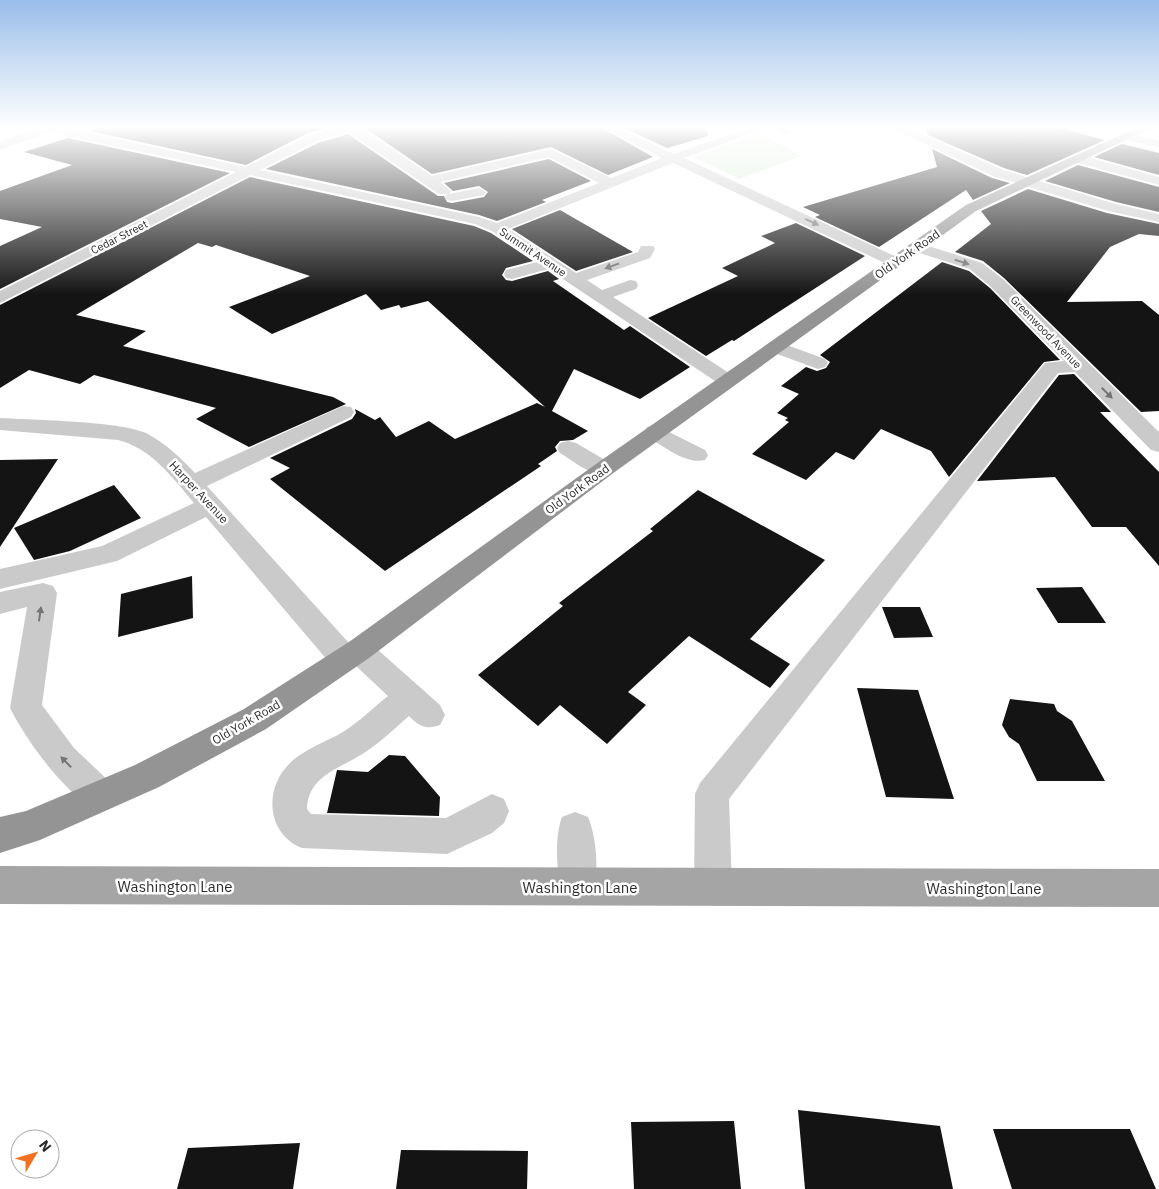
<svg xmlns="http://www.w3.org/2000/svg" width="1159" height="1189" viewBox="0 0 1159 1189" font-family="'IBM Plex Sans',sans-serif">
<rect width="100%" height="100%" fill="#fff"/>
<path fill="#dbecd9" d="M 760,133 L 801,156 L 739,179 L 693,157 Z"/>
<path fill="#141414" d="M 98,128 L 326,128 L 308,133 L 246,165 L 90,131 Z
M 365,128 L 602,128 L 653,157 L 608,175 L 551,147 L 432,174 Z
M 624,128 L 706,128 L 708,136 L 667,148 Z
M 926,128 L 1060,128 L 1105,140 L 1027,175 L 1004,168 L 928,135 Z
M 348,134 L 438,196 L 444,196 L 447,202 L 452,203 L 484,197 L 488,192 L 479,186 L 453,191 L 444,183 L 549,159 L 591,181 L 542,200 L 546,202 L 497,221 L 479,215 L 266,169 L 318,143 Z
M 68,138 L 230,173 L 0,289 L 0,246 L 42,227 L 0,219 L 0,191 L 72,165 L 24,152 Z
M 1122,144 L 1159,153 L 1159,175 L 1094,157 Z
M 932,149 L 992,178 L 1010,183 L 973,200 L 966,190 L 879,247 L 815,217 L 820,215 L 803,207 L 937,167 Z
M 1078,165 L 1159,187 L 1159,212 L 1116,202 L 1045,181 Z
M 250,177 L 474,226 L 491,233 L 533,261 L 506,268 L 502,275 L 506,280 L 512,281 L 548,271 L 559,279 L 553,281 L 624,330 L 630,326 L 690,367 L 640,399 L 574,369 L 552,411 L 588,431 L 573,440 L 560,441 L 555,447 L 557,451 L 538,464 L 541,466 L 385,571 L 270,479 L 290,468 L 270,458 L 352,419 L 356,413 L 355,409 L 375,420 L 380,417 L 396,437 L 429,421 L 455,439 L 537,403 L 545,407 L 428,301 L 401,308 L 399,305 L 381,310 L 366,294 L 272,334 L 229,307 L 310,276 L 216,245 L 212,247 L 198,243 L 76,315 L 146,331 L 123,346 L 333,397 L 346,404 L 249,447 L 196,419 L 216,408 L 94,375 L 80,384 L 29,370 L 0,388 L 0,305 Z
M 1028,189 L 1107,213 L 1159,224 L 1159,236 L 1139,234 L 1110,247 L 1067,302 L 1142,301 L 1159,315 L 1159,411 L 1141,412 L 1004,278 L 983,261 L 955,252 L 991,224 L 981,211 Z
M 560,210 L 633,252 L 576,271 L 512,229 Z
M 796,223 L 865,256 L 734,341 L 732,340 L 706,356 L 648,318 L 738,276 L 722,268 L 775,243 L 761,236 Z
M 942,262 L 969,271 L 990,288 L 1060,360 L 1044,362 L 949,477 L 931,451 L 881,429 L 854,460 L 836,452 L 806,480 L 752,454 L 789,422 L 785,420 L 788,418 L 777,413 L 799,394 L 781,386 L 806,367 L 817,371 L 826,368 L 830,362 L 820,355 Z
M 1074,374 L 1111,412 L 1100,412 L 1159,472 L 1159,566 L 1126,527 L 1092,527 L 1055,477 L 977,481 L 1059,375 Z
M 58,459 L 0,547 L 0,460 Z
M 114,485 L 141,518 L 70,551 L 34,560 L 14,528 Z
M 698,490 L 825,560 L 750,639 L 790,664 L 770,688 L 689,636 L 628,692 L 646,705 L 607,744 L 560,705 L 538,726 L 478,675 L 563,606 L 559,603 L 653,531 L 650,529 Z
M 192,576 L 193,618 L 118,637 L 121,594 Z
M 1082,587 L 1106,623 L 1058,623 L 1036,588 Z
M 882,607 L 920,607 L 933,637 L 894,638 Z
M 857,688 L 918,690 L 954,799 L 886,797 Z
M 1010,699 L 1054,704 L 1057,711 L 1072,721 L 1105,781 L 1037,781 L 1019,744 L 1009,737 L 1002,725 Z
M 389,755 L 405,756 L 440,797 L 439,816 L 327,813 L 337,770 L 368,772 Z
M 798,1110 L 940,1126 L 953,1189 L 805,1189 Z
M 734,1121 L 741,1189 L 634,1189 L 631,1122 Z
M 993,1129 L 1130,1129 L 1156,1189 L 1012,1189 Z
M 300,1143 L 293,1189 L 177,1189 L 188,1148 Z
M 401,1150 L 528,1151 L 527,1189 L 396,1189 Z"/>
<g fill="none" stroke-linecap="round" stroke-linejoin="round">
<path fill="#cacaca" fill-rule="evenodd" d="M 36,128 L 66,128 L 246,167 L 309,135 L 334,128 L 361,128 L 432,176 L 551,149 L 611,178 L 662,158 L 604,128 L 619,128 L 674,154 L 748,128 L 766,128 L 684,158 L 901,259 L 903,262 L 895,267 L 889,265 L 673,163 L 508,229 L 576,273 L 638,252 L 641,246 L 653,246 L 655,249 L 650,258 L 587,280 L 602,290 L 630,280 L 636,281 L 638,285 L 636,289 L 613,297 L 735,377 L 738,381 L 735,385 L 728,387 L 721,385 L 548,269 L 512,279 L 506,278 L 504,274 L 506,270 L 537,262 L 492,231 L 475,224 L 250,175 L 0,303 L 0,291 L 236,172 L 49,132 L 0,150 L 0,142 ZM 348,132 L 439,194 L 447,194 L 445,197 L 447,200 L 452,201 L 484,195 L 486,192 L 479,188 L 449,194 L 451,191 L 440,182 L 549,157 L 599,183 L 497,223 L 479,217 L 260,170 L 317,141 Z
M 773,128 L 787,128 L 791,132 L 785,136 Z
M 892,128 L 908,128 L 1003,170 L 1116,204 L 1159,214 L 1159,222 L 1108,211 L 993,176 Z
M 1129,133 L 1159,141 L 1159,147 L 1125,140 L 1123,137 Z
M 1079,155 L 1159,177 L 1159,185 L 1075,162 L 1073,159 Z
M 916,242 L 982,263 L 1003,279 L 1159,432 L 1159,452 L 1151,450 L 1075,372 L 1058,373 L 729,799 L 732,887 L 726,900 L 713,906 L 700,900 L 694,887 L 695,794 L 700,783 L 1045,363 L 1064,361 L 991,287 L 970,269 L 910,250 L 908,247 L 910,244 Z
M 776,341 L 825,359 L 828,363 L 825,367 L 818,369 L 769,351 L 766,347 L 769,343 Z
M 343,406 L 351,407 L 354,412 L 351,417 L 207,486 L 348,642 L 359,638 L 369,642 L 440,705 L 445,715 L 440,725 C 426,730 419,726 409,716 C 395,728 382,741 367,751 C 343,768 308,774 307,809 L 311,814 L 446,818 L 492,794 L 504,799 L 509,811 L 504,823 L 492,833 L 447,854 L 302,848 C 267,834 263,789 290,763 C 304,749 326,742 343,732 C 359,722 373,708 388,696 L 356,666 L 345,671 L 334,668 L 206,517 L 117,561 L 0,589 L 0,569 L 102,546 L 194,503 C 173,478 151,448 118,440 L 0,430 L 0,418 C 32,420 123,421 148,434 C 166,444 181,458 195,473 Z
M 655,425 L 705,450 L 708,455 L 705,460 C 686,465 664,446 647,437 L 644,432 L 647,427 Z
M 568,441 L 576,443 L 612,464 L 616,469 L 612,474 C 594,479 575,462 560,453 L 557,448 L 560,443 Z
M 43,583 L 53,586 L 57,593 L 42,705 L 74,748 L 113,785 L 118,796 L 113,807 L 101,812 C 68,799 26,740 10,708 L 27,607 L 0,614 L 0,592 Z
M 575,812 L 588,817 C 597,838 600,878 591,899 L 578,905 L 565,899 C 556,878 554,838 562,817 Z"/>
<path fill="#a5a5a5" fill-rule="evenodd" d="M 0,866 L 1159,869 L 1159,907 L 0,904 Z"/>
<path fill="#949494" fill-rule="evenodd" d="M 1136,128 L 1151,128 L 976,211 L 612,474 L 369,658 L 266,729 L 159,787 L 40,840 L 0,853 L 0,817 L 26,811 L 135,765 L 244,709 L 349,642 L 596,464 L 966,205 Z"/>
</g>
<defs><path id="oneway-solid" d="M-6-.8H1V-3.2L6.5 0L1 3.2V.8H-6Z" transform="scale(1.25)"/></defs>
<g fill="#747474">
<use href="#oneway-solid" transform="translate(812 222) rotate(25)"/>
<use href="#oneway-solid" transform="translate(962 262) rotate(17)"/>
<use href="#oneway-solid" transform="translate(612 266) rotate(161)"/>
<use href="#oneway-solid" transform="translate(1107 393) rotate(45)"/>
<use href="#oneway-solid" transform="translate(40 614) rotate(-82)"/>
<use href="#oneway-solid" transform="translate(66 762) rotate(-134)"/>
</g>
<linearGradient id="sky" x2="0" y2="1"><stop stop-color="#99bdea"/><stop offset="0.43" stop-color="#fff"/><stop offset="1" stop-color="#fff" stop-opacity="0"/></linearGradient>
<rect width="1159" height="295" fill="url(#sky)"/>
<g text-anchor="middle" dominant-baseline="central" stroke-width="5" stroke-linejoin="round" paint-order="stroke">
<g font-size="11" fill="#2d2d2d" stroke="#fff">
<text transform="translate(119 237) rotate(-27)">Cedar Street</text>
<text transform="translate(533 252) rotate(34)">Summit Avenue</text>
<text transform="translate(1046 332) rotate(46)">Greenwood Avenue</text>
</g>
<g font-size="12" fill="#2d2d2d" stroke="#fff">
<text transform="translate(907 254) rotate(-35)">Old York Road</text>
<text transform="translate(577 489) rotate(-36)">Old York Road</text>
<text transform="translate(199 492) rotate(47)">Harper Avenue</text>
<text transform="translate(246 722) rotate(-30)">Old York Road</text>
</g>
<g font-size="15" fill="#2d2d2d" stroke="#fff">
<text x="175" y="886">Washington Lane</text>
<text x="580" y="887">Washington Lane</text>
<text x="984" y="888">Washington Lane</text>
</g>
</g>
<g transform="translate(35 1154) rotate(52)"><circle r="24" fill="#ffffff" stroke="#ababab"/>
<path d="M0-4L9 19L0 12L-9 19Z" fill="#f37121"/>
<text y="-8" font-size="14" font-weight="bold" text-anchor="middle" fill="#2d2d2d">N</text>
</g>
</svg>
